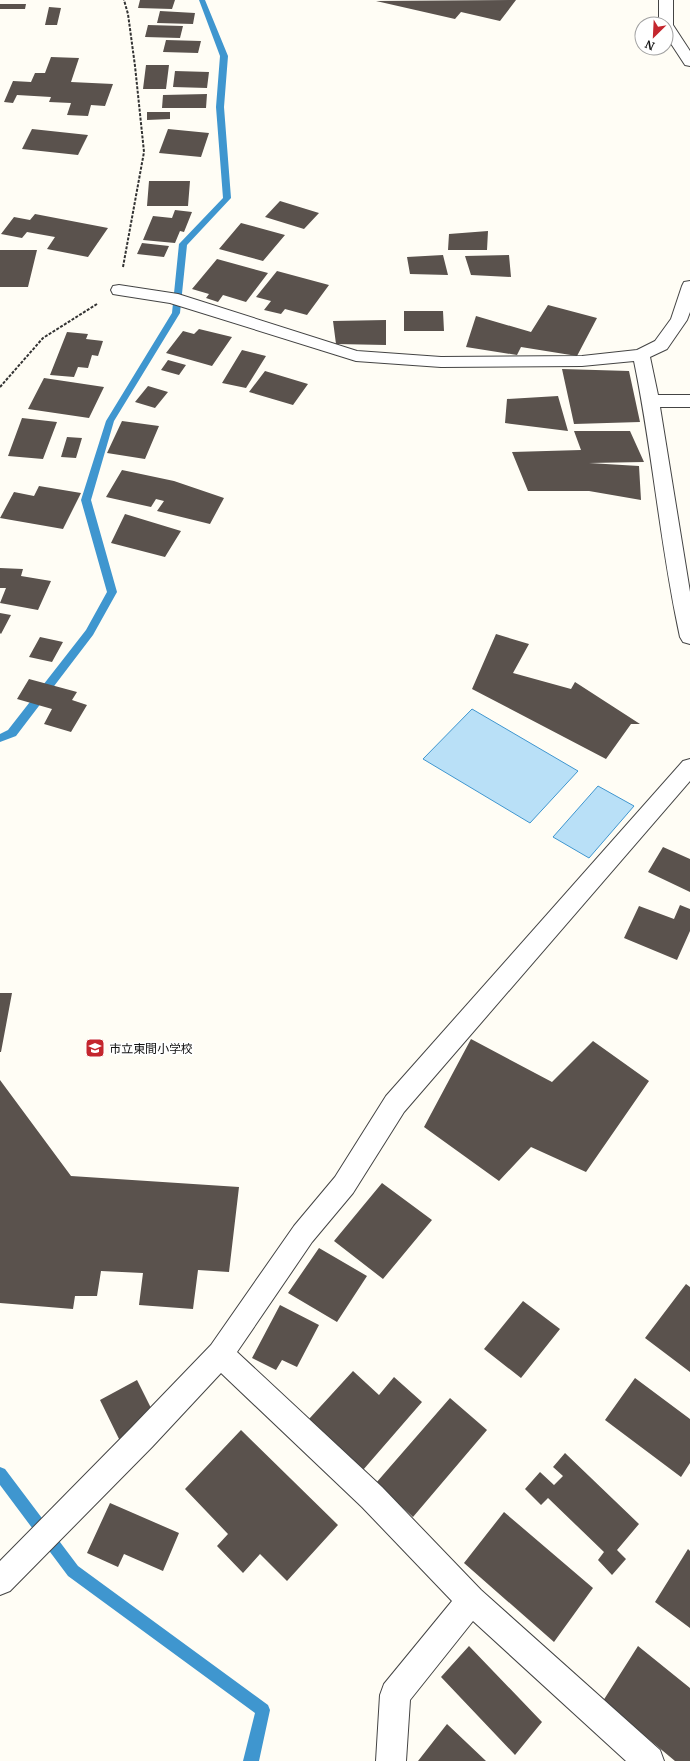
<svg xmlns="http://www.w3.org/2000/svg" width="690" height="1761" viewBox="0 0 690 1761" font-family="Merriweather,'Noto Sans JP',serif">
<rect width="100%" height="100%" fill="#fffdf5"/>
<path fill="#b9e0f7" stroke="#3f96cf" d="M 472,709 L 578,771 L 530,823 L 423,759 Z
M 598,786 L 634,806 L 589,858 L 553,837 Z"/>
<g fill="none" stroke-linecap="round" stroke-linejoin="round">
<path fill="#3f96cf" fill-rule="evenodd" d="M 199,0 L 205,0 L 228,56 L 224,107 L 231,198 L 187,245 L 180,313 L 114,421 L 91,500 L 117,592 L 93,635 L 16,736 L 0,742 L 0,734 L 8,730 L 86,630 L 107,592 L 81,500 L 106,421 L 172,313 L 179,244 L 223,198 L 216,107 L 220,56 Z
M 0,1467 L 5,1469 L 78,1566 L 268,1705 L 270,1710 L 259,1761 L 243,1761 L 255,1713 L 68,1576 L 0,1485 Z"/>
</g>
<path fill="#5a524d" d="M 140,0 L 175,0 L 172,9 L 138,8 Z
M 516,0 L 500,21 L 461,12 L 455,19 L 376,1 Z
M 0,4 L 26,4 L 25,9 L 0,9 Z
M 49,7 L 61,8 L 57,25 L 45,25 Z
M 160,11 L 195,13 L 193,24 L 157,23 Z
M 148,25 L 183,26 L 180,38 L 145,37 Z
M 166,40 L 201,41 L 198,53 L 163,52 Z
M 51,57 L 79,58 L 71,82 L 113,84 L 105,106 L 91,105 L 88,116 L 67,115 L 71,103 L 49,102 L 51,97 L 17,95 L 13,103 L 4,102 L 13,81 L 31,82 L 35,73 L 45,73 Z
M 146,65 L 169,65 L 166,89 L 143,89 Z
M 175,71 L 209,72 L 207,88 L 173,87 Z
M 207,94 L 206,108 L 162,108 L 163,95 Z
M 147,112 L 170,112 L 170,119 L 147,120 Z
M 32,129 L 88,135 L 78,155 L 22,149 Z
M 168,129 L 209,133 L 201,157 L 159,153 Z
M 149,181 L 190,181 L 188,206 L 147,206 Z
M 280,201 L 319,213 L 304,229 L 265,217 Z
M 175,210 L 192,212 L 184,232 L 180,231 L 175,243 L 143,240 L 153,216 L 172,218 Z
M 35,214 L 108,228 L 88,257 L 47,249 L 55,237 L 27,232 L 22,238 L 1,234 L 14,217 L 30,220 Z
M 241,223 L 285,235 L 263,261 L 219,249 Z
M 488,231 L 487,250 L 448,250 L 449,234 Z
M 142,243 L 169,246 L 164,257 L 137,254 Z
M 0,250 L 37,250 L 28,287 L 0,287 Z
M 443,255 L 448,275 L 410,274 L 407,257 Z
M 509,255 L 511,277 L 471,275 L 465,256 Z
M 217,259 L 268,273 L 246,302 L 223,295 L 218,302 L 206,298 L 209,294 L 192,289 Z
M 277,271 L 329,285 L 307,315 L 285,309 L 281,314 L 264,310 L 271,301 L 256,297 Z
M 548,305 L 597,318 L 577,356 L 521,347 L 517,355 L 466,347 L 476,316 L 531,332 Z
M 404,311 L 443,311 L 444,331 L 404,331 Z
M 386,320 L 386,345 L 336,344 L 333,321 Z
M 199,329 L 232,337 L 212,366 L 166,353 L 183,331 L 194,334 Z
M 67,332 L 88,334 L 86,339 L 103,341 L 98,356 L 92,355 L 88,368 L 78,367 L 74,377 L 50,375 Z
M 242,350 L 266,356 L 246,388 L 222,383 Z
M 168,360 L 186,365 L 179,375 L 161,370 Z
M 562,369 L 629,371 L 640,422 L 574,424 Z
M 265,371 L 308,384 L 293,405 L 249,392 Z
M 44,378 L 104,387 L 89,418 L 28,409 Z
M 148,386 L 168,392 L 155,408 L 135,402 Z
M 558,396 L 568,431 L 505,423 L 507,399 Z
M 22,418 L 57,422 L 43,459 L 8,456 Z
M 122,421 L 159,426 L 145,459 L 107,453 Z
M 574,431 L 630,431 L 644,462 L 589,463 L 639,466 L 641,500 L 589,491 L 528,491 L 512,452 L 581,450 Z
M 67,437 L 82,438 L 76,458 L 61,457 Z
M 122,470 L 174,481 L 224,498 L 210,524 L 157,511 L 164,501 L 156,499 L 151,507 L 106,497 Z
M 39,486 L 81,493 L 63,529 L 0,518 L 14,492 L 34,496 Z
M 125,514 L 181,531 L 165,557 L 111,543 Z
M 0,568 L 23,569 L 21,576 L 51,581 L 38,610 L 0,603 L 6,588 L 0,588 Z
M 0,613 L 11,615 L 1,634 L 0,633 Z
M 496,634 L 529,644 L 513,673 L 571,689 L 575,682 L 640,724 L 631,724 L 606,759 L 472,689 Z
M 40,637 L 63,642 L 52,662 L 29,657 Z
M 29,679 L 77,692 L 72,700 L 87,705 L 71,732 L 44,724 L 52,709 L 17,699 Z
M 663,847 L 690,859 L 690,892 L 648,872 Z
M 680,905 L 690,909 L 690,931 L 677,960 L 624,938 L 639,906 L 674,919 Z
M 0,993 L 12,993 L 1,1052 L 0,1052 Z
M 471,1039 L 552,1082 L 593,1041 L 649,1081 L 586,1172 L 531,1147 L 499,1181 L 424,1127 Z
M 0,1080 L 71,1176 L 239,1187 L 229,1272 L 198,1270 L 193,1309 L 139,1305 L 143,1273 L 101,1271 L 97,1296 L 75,1296 L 73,1309 L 0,1303 Z
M 382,1183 L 432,1220 L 383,1279 L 334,1241 Z
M 319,1248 L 367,1276 L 337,1322 L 288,1293 Z
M 686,1284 L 690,1287 L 690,1372 L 645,1338 Z
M 523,1301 L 560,1329 L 521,1378 L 484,1349 Z
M 280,1305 L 319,1325 L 297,1367 L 282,1360 L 276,1370 L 252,1358 Z
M 353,1371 L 379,1395 L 394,1377 L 422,1402 L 363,1470 L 309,1419 Z
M 635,1378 L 690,1419 L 690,1463 L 681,1477 L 605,1420 Z
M 137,1380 L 157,1420 L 120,1441 L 100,1400 Z
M 450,1398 L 487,1430 L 413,1517 L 376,1483 Z
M 241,1430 L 338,1525 L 287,1581 L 260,1554 L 243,1573 L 217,1546 L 228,1534 L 185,1489 Z
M 565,1453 L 639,1524 L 617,1550 L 626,1559 L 612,1575 L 598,1560 L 604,1552 L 548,1498 L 541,1505 L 525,1489 L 540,1472 L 554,1485 L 563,1476 L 553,1467 Z
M 110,1503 L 179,1533 L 163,1571 L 124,1554 L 118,1567 L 87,1553 Z
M 504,1512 L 593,1588 L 554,1642 L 464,1563 Z
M 688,1549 L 690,1551 L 690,1628 L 655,1602 Z
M 469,1646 L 542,1722 L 515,1755 L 441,1677 Z
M 638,1646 L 690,1688 L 690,1761 L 675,1761 L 603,1701 Z
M 447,1724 L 486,1761 L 418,1761 Z"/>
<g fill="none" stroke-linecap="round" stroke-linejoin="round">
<defs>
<path id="minor" d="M 659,0 L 673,0 L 673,25 L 690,51 L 690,66 L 685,65 L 666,36 L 666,24 L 659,24 Z
M 690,281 L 690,312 L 687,320 L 667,349 L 650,357 L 658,395 L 690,395 L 690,407 L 660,407 L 690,592 L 690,644 L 683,642 L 680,637 C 660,546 653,453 634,361 L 582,366 L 441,367 L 356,361 L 170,303 L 119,295 L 113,294 L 111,290 L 113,286 L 119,285 L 178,294 L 357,351 L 441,357 L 582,356 L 637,350 L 655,341 L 671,319 L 682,286 L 684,282 Z
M 690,759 L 690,781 L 404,1112 L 353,1193 L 312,1242 L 237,1352 L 382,1487 L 481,1590 L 660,1750 L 664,1761 L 626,1761 L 473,1621 L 410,1700 L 406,1761 L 376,1761 L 380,1695 L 384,1684 L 452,1601 L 362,1507 L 221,1373 L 152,1447 L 10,1591 L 0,1595 L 0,1561 L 132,1427 L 211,1345 L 294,1226 L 335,1177 L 386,1096 L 683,761 Z"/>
</defs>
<use href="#minor" stroke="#444" stroke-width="2"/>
<path stroke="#333" stroke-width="2" stroke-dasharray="3 1.5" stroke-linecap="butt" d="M 123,267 L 144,152 L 135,66 L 128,14 L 124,0
M 0,387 L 43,338 L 97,304"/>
<use href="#minor" fill="#fff" fill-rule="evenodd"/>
</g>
<defs>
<symbol id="school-square" viewBox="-11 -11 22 22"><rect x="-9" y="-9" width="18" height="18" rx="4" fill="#c4262e" stroke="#fff"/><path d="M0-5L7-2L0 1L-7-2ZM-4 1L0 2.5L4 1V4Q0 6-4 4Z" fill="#fff"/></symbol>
</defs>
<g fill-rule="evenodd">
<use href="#school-square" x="84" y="1037" width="22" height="22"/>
</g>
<g text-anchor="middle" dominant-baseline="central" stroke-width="4" stroke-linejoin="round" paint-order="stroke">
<g font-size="12" fill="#111" stroke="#fff" text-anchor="start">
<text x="109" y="1048">市立東間小学校</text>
</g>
</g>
<g transform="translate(654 36) rotate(204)"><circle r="19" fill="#ffffff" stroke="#a0a0a0"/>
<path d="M0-3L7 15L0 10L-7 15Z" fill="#c4262e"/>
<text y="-6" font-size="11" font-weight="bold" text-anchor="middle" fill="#111111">N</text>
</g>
</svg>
